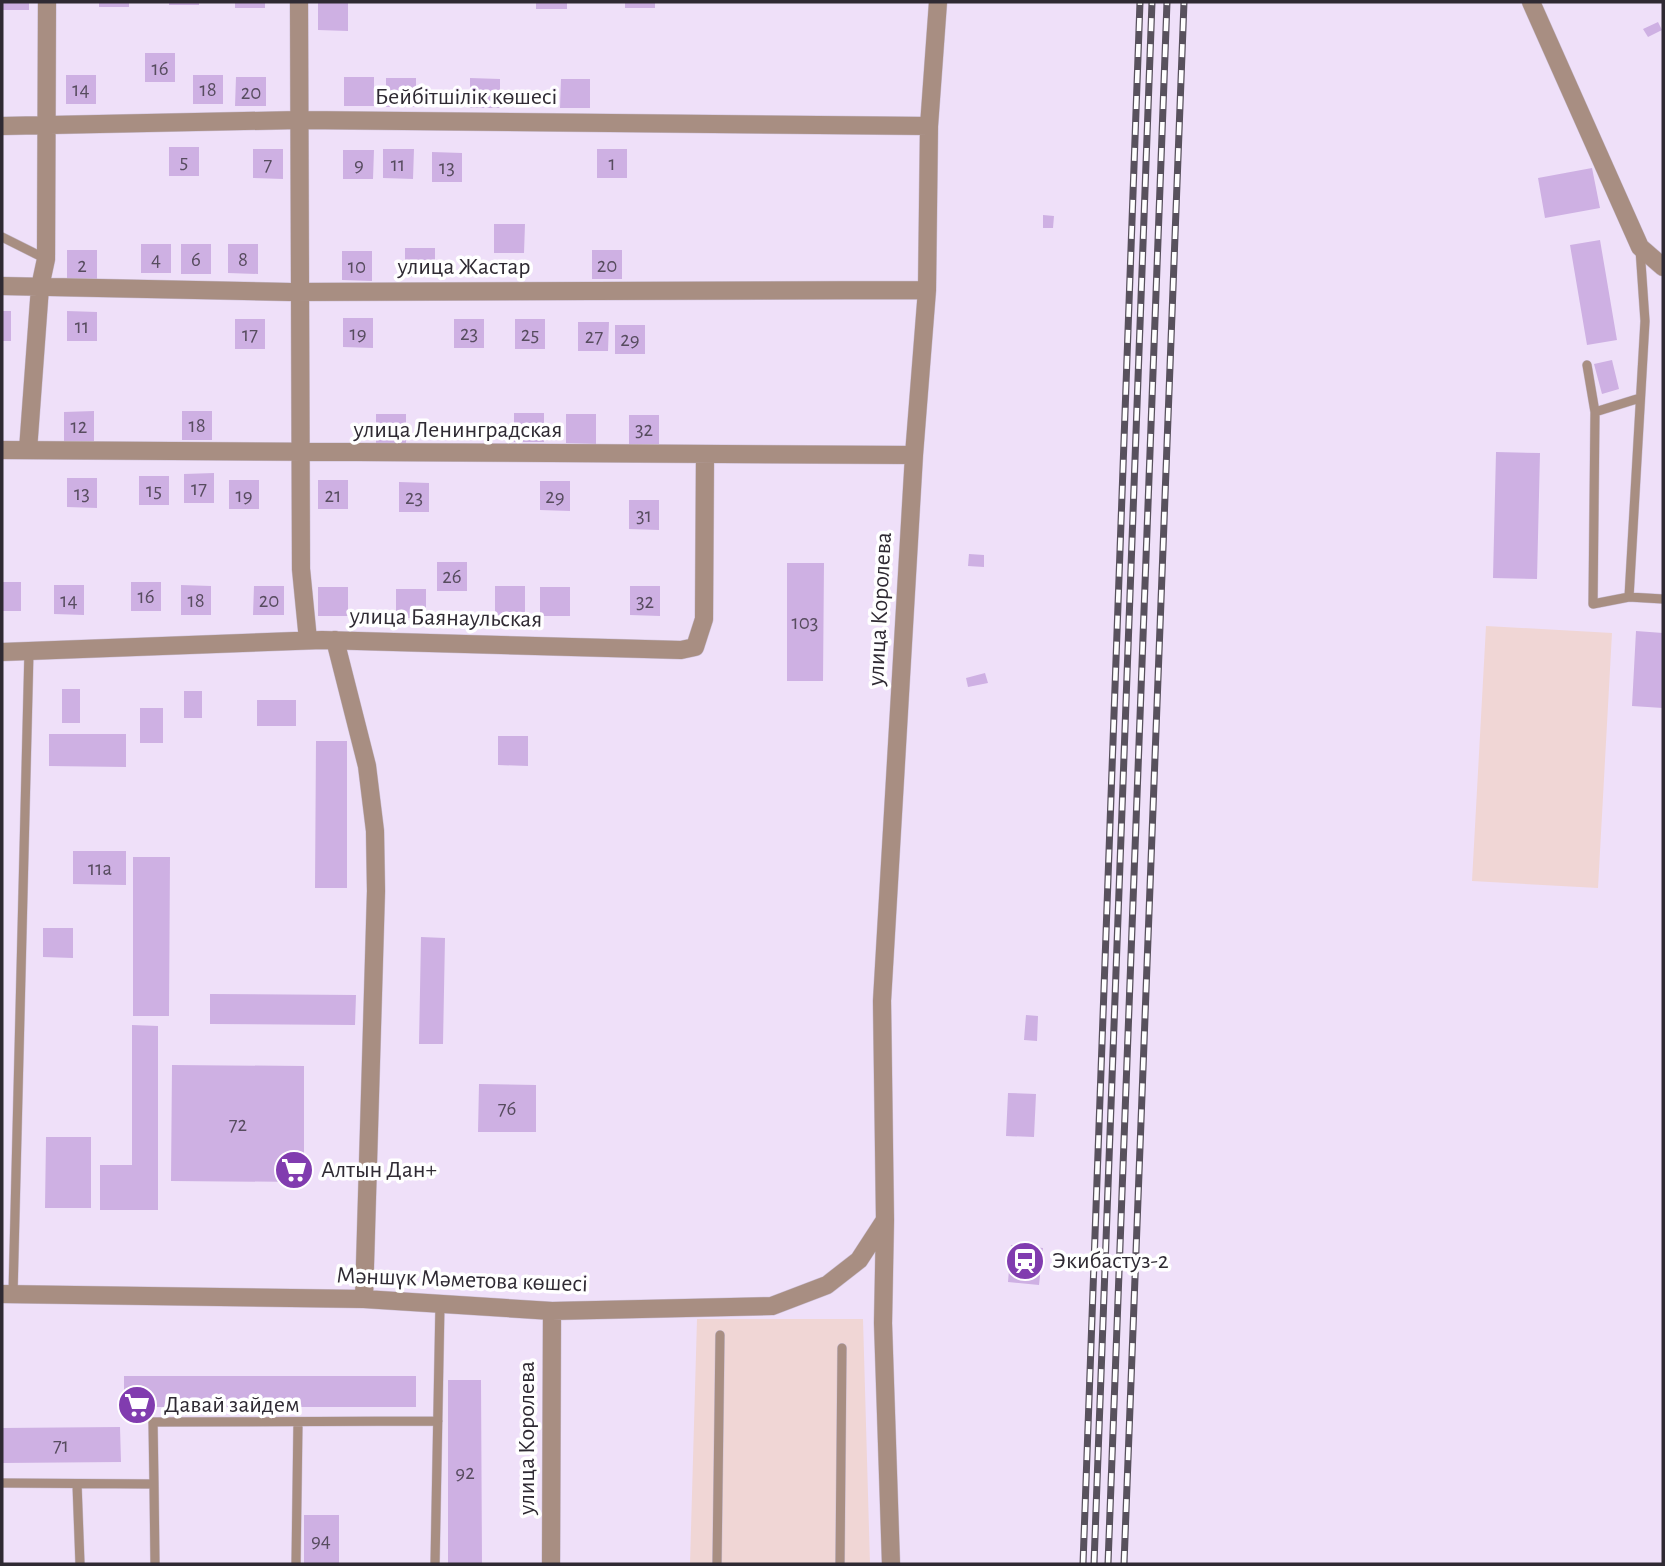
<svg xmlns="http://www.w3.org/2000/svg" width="1665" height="1566" viewBox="0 0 1665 1566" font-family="'Alegreya Sans',sans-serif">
<rect width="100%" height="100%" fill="#efe0f9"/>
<path fill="#f0d6d5" d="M 1486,626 L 1612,633 L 1598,888 L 1472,881 Z
M 697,1319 L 863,1319 L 870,1564 L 690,1564 Z"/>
<path fill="#ceb0e3" d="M 2,2 L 29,2 L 29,10 L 2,10 Z
M 99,2 L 129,2 L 129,7 L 99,7 Z
M 169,2 L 199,2 L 199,5 L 169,5 Z
M 235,2 L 265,2 L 265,8 L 235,8 Z
M 318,2 L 348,2 L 348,31 L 318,30 Z
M 536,2 L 567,2 L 567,9 L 536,9 Z
M 625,2 L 655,2 L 655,8 L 625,8 Z
M 1658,22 L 1662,30 L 1648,37 L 1643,29 Z
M 145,53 L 175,53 L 175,82 L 145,82 Z
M 66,75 L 96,75 L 96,104 L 66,104 Z
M 193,75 L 223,75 L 223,104 L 193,104 Z
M 236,77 L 266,77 L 266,106 L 235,106 Z
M 344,77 L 374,77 L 374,106 L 344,106 Z
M 386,78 L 416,78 L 416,107 L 386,107 Z
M 470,78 L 500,79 L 500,108 L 470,108 Z
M 561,79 L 590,79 L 590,108 L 560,108 Z
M 169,147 L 199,147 L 199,176 L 169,176 Z
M 253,149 L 283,149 L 283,179 L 253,178 Z
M 383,149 L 414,149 L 413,179 L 383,178 Z
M 597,149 L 627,149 L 627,178 L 597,178 Z
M 343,150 L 374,150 L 373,179 L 343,179 Z
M 432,152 L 462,153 L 462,182 L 432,182 Z
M 1592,168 L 1600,208 L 1545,218 L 1538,178 Z
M 1043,215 L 1054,216 L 1053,228 L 1043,228 Z
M 494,224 L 525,224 L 524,253 L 494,253 Z
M 1600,240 L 1617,340 L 1587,345 L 1570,245 Z
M 141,244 L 171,244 L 171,273 L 141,273 Z
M 181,244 L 211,244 L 211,274 L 181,274 Z
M 228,244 L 258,244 L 258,274 L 228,273 Z
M 405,248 L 435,248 L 435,277 L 405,277 Z
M 67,250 L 97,250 L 97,279 L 67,279 Z
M 592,250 L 622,250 L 622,279 L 592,279 Z
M 342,251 L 372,251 L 372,281 L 342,280 Z
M 2,311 L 11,311 L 11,341 L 2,341 Z
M 67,311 L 97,312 L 97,341 L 67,341 Z
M 343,318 L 373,318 L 373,348 L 343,347 Z
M 235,319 L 265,319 L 265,349 L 235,349 Z
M 454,319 L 484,319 L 484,348 L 454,348 Z
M 515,319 L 545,319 L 545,349 L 515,349 Z
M 578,322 L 609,322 L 608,351 L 578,351 Z
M 615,325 L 645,325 L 645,354 L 615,354 Z
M 1612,360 L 1619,389 L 1602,394 L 1594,364 Z
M 94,411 L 94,441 L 64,441 L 64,412 Z
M 182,411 L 212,411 L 212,440 L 182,440 Z
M 514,413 L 544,413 L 544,442 L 514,442 Z
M 376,414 L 406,414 L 406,443 L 376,443 Z
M 566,414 L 596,414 L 596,444 L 566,443 Z
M 629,415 L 659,415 L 659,444 L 629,444 Z
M 1496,452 L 1540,453 L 1537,579 L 1493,578 Z
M 214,473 L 214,503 L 184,503 L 184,474 Z
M 139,476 L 169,476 L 169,505 L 139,505 Z
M 67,478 L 97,478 L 97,508 L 67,507 Z
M 229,480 L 259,480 L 259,509 L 229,509 Z
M 318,480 L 348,480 L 348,509 L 318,509 Z
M 540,481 L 570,481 L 570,511 L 540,510 Z
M 399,482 L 429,483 L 429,512 L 399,512 Z
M 629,500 L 659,500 L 659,530 L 629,529 Z
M 969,554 L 984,555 L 984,567 L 968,566 Z
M 437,562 L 467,562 L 467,591 L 437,591 Z
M 787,563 L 824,563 L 823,681 L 787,681 Z
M 2,582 L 21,582 L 21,611 L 2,611 Z
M 131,582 L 161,582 L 161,611 L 131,611 Z
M 54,585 L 84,585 L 84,615 L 54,614 Z
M 181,585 L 211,586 L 211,615 L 181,615 Z
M 254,586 L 284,586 L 284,615 L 253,615 Z
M 495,586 L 525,586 L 525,615 L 495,615 Z
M 630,586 L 660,586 L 660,616 L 630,615 Z
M 318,587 L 348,587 L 348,616 L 318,616 Z
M 540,587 L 570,587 L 570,616 L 540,616 Z
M 396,589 L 426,589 L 426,618 L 396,618 Z
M 1636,631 L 1663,633 L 1663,708 L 1632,706 Z
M 985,673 L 988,683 L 968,687 L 966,678 Z
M 62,689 L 80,689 L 80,723 L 62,723 Z
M 184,691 L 202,691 L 202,718 L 184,718 Z
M 257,700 L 296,700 L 296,726 L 257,726 Z
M 140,708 L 163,708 L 163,743 L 140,743 Z
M 49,734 L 126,734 L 126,767 L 49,766 Z
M 498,736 L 528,736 L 528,766 L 498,765 Z
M 316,741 L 347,741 L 347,888 L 315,888 Z
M 73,851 L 126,851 L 126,885 L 73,884 Z
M 133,857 L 170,857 L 169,1016 L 133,1016 Z
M 43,928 L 73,928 L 73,958 L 43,957 Z
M 421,937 L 445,938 L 443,1044 L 419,1044 Z
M 210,994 L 356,995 L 355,1025 L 210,1024 Z
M 1026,1015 L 1038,1016 L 1037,1041 L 1024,1040 Z
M 132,1025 L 158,1026 L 158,1210 L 100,1210 L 100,1165 L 132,1165 Z
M 172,1065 L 304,1066 L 304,1182 L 171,1181 Z
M 479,1084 L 536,1085 L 536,1132 L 478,1132 Z
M 1008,1093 L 1036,1094 L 1034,1137 L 1006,1136 Z
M 46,1137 L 91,1137 L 91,1208 L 45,1208 Z
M 1011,1245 L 1043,1248 L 1039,1285 L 1008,1282 Z
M 124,1376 L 416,1376 L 416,1407 L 124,1407 Z
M 448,1380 L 481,1380 L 482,1564 L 448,1564 Z
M 120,1427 L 121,1462 L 2,1463 L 2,1428 Z
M 304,1515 L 339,1515 L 339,1564 L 304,1564 Z"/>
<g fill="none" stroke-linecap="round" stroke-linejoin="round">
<defs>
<path id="service" d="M 2,237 L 46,259
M 1587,365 L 1595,412 L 1593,604 L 1629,597 L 1663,599
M 1595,412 L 1640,398
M 1629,597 L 1645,321 L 1640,249
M 13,1294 L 29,651
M 2,1483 L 154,1484 L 153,1422 L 438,1421
M 77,1484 L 80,1564
M 154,1484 L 155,1564
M 296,1564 L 298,1422
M 435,1564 L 440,1304
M 717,1564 L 720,1335
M 840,1564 L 842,1348"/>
<path id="minor" d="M 299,2 L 301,569 L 308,640
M 1531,2 L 1640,247 L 1663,267
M 2,126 L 299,120 L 929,126
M 2,286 L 290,292 L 927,290
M 2,450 L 914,455
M 28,450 L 40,287 L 46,259 L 47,2
M 335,640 L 367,766 L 375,831 L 376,891 L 364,1299
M 2,652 L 322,640 L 681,650 L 695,647 L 704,619 L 705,455
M 2,1294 L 364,1299 L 552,1311 L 772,1306 L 827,1285 L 859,1260 L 885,1220
M 551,1564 L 552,1311
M 891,1564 L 883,1323 L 885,1220 L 882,1001 L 914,455 L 927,290 L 929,126 L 938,2"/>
</defs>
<use href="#service" stroke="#ccbfd5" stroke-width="10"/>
<use href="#minor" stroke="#ccbfd5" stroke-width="19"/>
<use href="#service" stroke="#a88e82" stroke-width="9"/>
<use href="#minor" stroke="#a88e82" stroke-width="18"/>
<defs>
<path id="rail" d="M 1083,1564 L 1140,2
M 1094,1564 L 1152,2
M 1108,1564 L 1167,2
M 1124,1564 L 1184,2"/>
</defs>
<use href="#rail" stroke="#58515d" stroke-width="7"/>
<use href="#rail" stroke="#fff" stroke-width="4.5" stroke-dasharray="13" stroke-linecap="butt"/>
</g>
<defs>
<symbol id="supermarket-disc" viewBox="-11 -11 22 22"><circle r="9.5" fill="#813caf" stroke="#fff"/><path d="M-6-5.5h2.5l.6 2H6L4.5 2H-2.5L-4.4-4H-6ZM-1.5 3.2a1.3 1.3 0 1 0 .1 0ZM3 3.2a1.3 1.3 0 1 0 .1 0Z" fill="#fff"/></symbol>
<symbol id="station-disc" viewBox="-11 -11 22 22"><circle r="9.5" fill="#813caf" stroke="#fff"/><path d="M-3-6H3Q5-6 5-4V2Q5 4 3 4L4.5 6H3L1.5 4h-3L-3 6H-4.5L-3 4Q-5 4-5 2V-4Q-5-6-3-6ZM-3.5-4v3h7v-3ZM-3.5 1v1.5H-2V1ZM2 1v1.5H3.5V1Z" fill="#fff"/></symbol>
</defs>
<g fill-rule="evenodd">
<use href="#supermarket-disc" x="272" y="1148" width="44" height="44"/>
<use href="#station-disc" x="1003" y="1239" width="44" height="44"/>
<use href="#supermarket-disc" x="115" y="1383" width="44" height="44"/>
</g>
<g text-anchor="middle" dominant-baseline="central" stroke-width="7" stroke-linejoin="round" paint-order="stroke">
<g font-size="21" fill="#574c5f">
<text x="160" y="68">16</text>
<text x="81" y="89">14</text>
<text x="208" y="89">18</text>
<text x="251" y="92">20</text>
<text x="184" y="161">5</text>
<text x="612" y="163">1</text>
<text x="268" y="164">7</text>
<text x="359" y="164">9</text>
<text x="398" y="164">11</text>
<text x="447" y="167">13</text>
<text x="156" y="259">4</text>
<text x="196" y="259">6</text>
<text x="243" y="259">8</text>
<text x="82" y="265">2</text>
<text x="607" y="265">20</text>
<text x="357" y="266">10</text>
<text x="82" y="326">11</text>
<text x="358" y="333">19</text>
<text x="469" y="333">23</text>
<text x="250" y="334">17</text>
<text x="530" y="334">25</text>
<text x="594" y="336">27</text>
<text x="630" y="339">29</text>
<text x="197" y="425">18</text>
<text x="79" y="426">12</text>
<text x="644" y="429">32</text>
<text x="199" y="488">17</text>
<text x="154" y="490">15</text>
<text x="82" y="493">13</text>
<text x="244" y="495">19</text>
<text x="333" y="495">21</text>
<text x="555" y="496">29</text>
<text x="414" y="497">23</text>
<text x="644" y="515">31</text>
<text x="452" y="576">26</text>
<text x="146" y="596">16</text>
<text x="69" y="600">14</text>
<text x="196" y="600">18</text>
<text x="269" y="600">20</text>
<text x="645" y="601">32</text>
<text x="805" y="622">103</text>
<text x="100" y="868">11а</text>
<text x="507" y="1108">76</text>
<text x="238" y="1124">72</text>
<text x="61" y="1445">71</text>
<text x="465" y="1472">92</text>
<text x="321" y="1540">94</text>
</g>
<g font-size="24" fill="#2f2a33" stroke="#fff">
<text x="466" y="97">Бейбітшілік көшесі</text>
<text x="464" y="267">улица Жастар</text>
<text x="458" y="430">улица Ленинградская</text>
<text transform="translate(880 609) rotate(-87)">улица Королева</text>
<text transform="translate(446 618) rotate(1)">улица Баянаульская</text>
<text transform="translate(462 1280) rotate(2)">Мәншүк Мәметова көшесі</text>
<text transform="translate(527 1438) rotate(-90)">улица Королева</text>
</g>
<g font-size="24" fill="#2f2a33" stroke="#fff" text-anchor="start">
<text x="321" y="1170">Алтын Дан+</text>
<text x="1052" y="1261">Экибастуз-2</text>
<text x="164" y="1405">Давай зайдем</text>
</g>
</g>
<rect width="1665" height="1566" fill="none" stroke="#2f2a33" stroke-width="7"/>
</svg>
